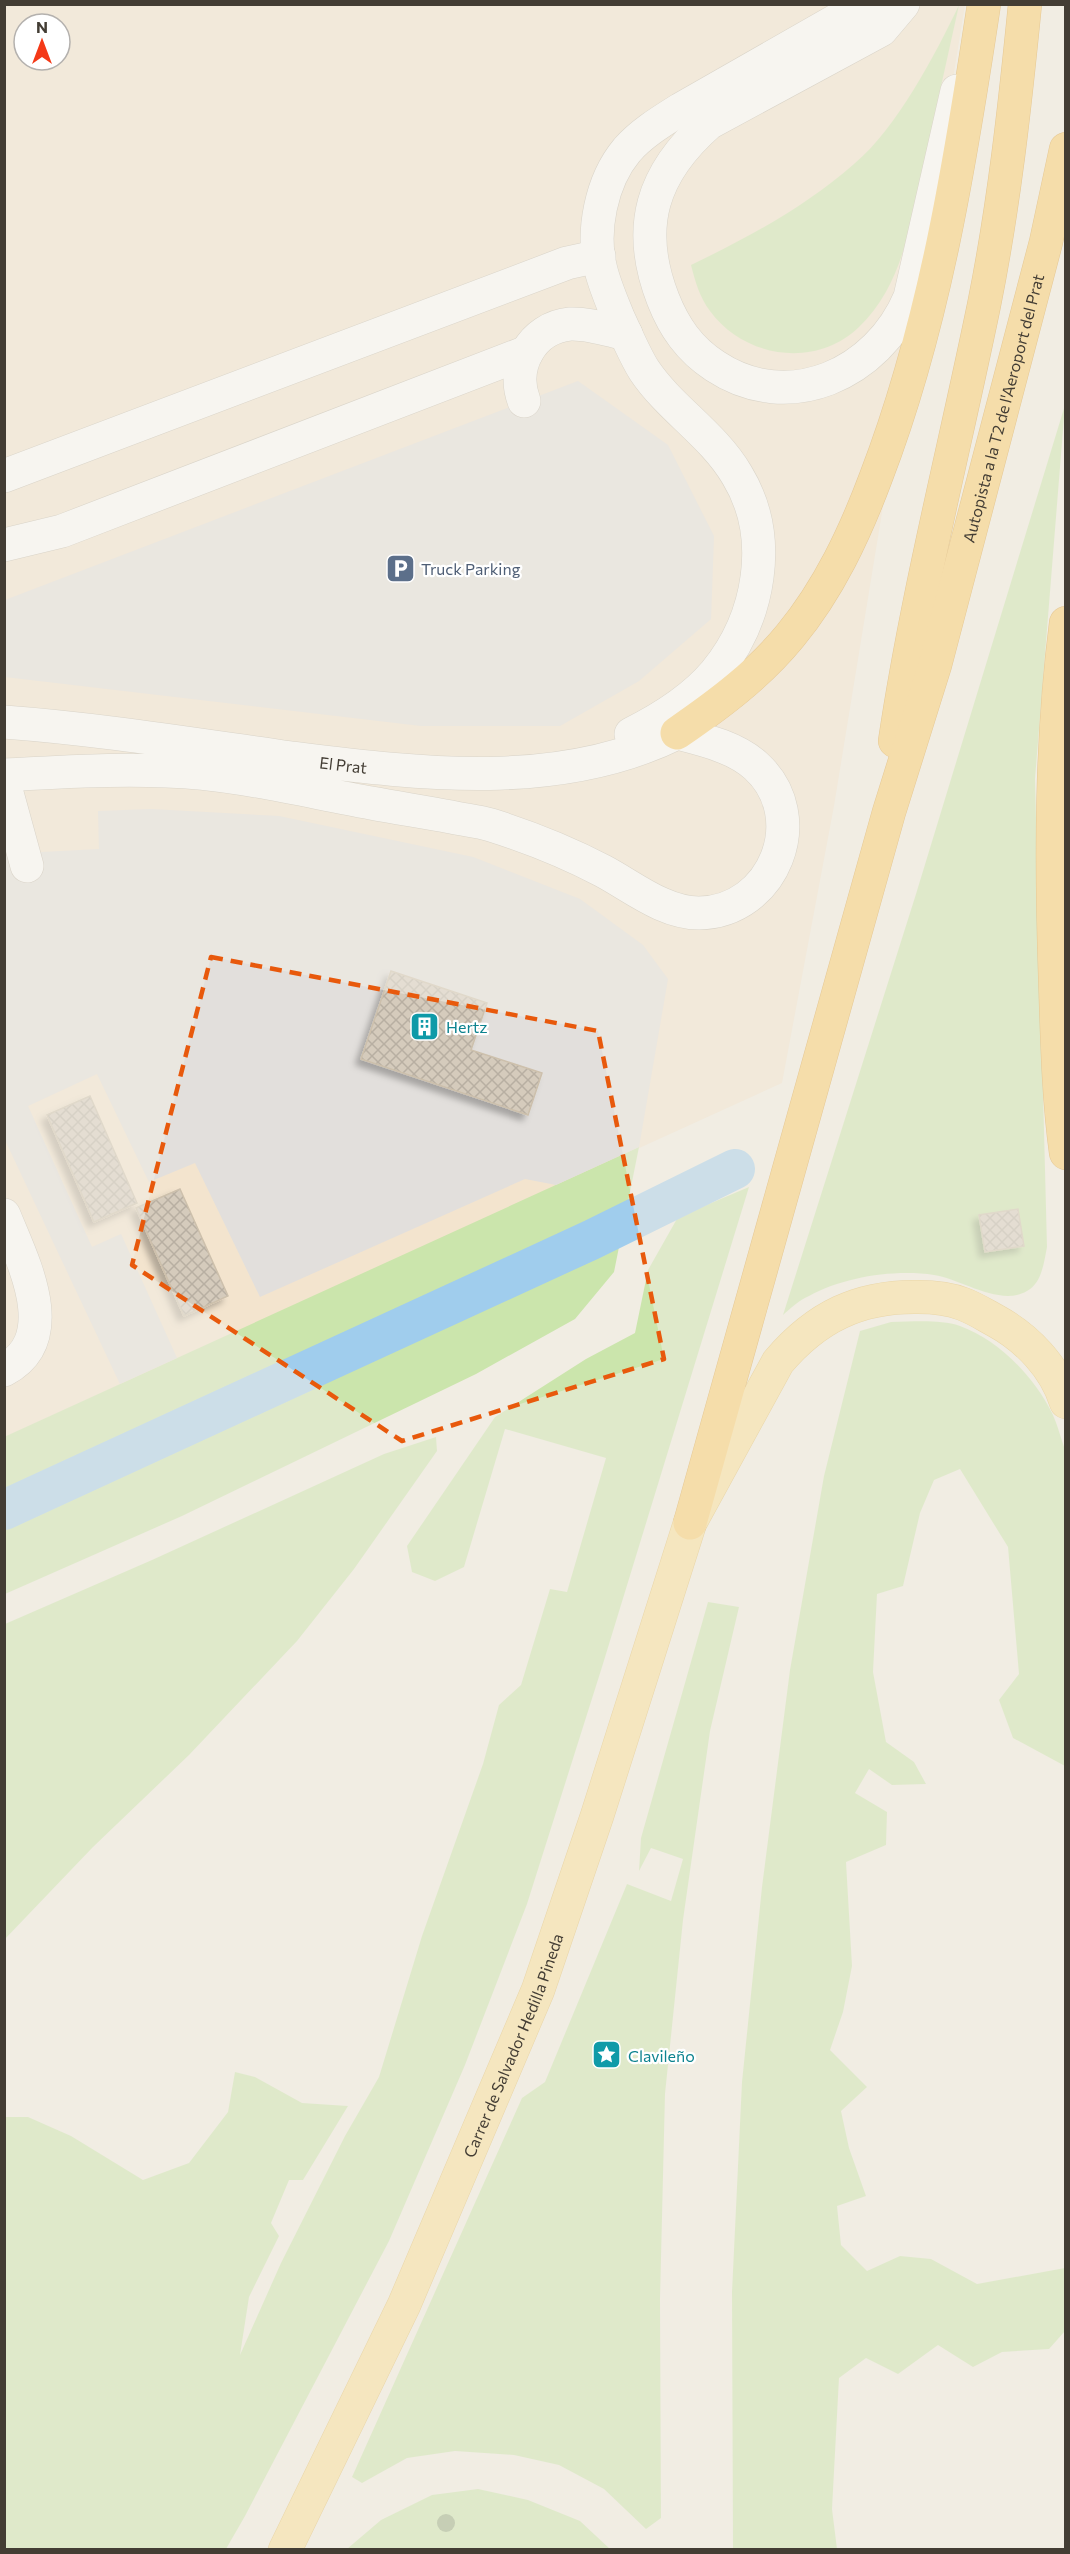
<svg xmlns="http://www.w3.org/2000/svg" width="1070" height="2554" viewBox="0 0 1070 2554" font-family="Commissioner,sans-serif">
<defs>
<pattern id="building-cross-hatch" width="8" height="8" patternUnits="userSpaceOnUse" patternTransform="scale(1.5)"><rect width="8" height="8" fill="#d5cbbc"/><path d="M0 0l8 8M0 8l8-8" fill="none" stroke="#b8afa2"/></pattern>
<filter id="shadow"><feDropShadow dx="-5.5" dy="5.5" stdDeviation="3" flood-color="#0004"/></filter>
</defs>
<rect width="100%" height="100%" fill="#f1ede3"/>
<path fill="#f3e4ce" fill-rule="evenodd" d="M 4,5 L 965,5 L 834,806 L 782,1083 L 5,1437 ZM 24,24 L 60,24 L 60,60 L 24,60 Z"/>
<path fill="#cbe5ac" d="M 959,5 L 909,231 C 899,268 887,300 859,327 C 816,369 744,358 710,311 C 700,298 695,281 691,265 C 749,237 805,207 854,164 C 897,128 935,55 959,5 Z
M 1065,405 L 1035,779 L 1047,1247 C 1044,1262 1042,1283 1027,1291 C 1000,1307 961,1279 934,1275 C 894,1269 844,1277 809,1296 C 799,1300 791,1308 783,1315 L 916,894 Z
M 639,1147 L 614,1272 L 575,1319 L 476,1374 L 182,1516 L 5,1594 L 4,1437 Z
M 749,1187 L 602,1667 L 527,1904 L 465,2065 L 389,2241 L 245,2516 L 226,2549 L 5,2549 L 5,2117 L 28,2117 L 71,2136 L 143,2180 L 189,2163 L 228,2112 L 235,2072 L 255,2077 L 302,2103 L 348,2106 L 303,2180 L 289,2180 L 271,2223 L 279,2236 L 249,2297 L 240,2355 L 281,2263 L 345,2136 L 379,2077 L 422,1936 L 483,1764 L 499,1705 L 521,1685 L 550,1589 L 567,1592 L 606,1458 L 505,1429 L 464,1567 L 435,1581 L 412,1572 L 407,1546 L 495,1417 L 586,1359 L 635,1333 L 648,1270 L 678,1217 Z
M 891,1322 C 912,1322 939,1319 960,1326 C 999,1340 1034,1377 1052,1413 C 1058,1425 1061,1440 1066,1452 L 1065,1766 L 1013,1738 L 999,1700 L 1019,1674 L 1008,1547 L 960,1469 L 934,1480 L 920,1513 L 903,1586 L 877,1594 L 873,1672 L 886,1742 L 914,1762 L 926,1784 L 892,1785 L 869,1769 L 855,1793 L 887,1812 L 886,1845 L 846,1862 L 852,1966 L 843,2012 L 830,2050 L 867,2087 L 841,2111 L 849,2148 L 866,2196 L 837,2206 L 841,2245 L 867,2271 L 900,2256 L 931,2259 L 977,2284 L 1065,2268 L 1065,2331 L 1049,2349 L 1002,2352 L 973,2367 L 938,2345 L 898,2374 L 866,2358 L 839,2378 L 832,2509 L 837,2549 L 733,2549 L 732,2292 L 742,2082 L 762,1887 L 790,1670 L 824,1476 L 860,1331 Z
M 436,1437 L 437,1451 L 354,1569 L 297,1641 L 189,1755 L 93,1847 L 5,1939 L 5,1624 L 152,1560 L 384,1454 Z
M 708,1602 L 739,1607 L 710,1731 L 683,1920 L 665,2094 L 660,2299 L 661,2518 L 646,2529 L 604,2489 L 559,2465 L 514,2455 L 455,2451 L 407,2458 L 362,2483 L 352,2477 L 522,2098 L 545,2082 L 627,1884 L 671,1901 L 683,1859 L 651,1848 L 639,1871 L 641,1838 Z
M 478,2489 L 528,2500 L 580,2521 L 610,2549 L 347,2549 L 381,2520 L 432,2495 Z"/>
<path fill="#e2dfdc" d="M 578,381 L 668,445 L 714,536 L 711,619 L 639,681 L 560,726 L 421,726 L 5,677 L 5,600 Z
M 151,809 L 279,816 L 473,857 L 580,899 L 643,945 L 668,979 L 639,1147 L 556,1185 L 525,1179 L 260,1297 L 195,1163 L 149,1182 L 97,1074 L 28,1106 L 92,1247 L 121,1234 L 177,1358 L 120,1384 L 5,1140 L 4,854 L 99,849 L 98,811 Z"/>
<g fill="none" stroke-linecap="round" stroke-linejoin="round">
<path stroke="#a0cded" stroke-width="40" d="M 4,1510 L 591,1240 L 735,1169"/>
</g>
<path fill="url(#building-cross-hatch)" stroke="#cdc0ac" stroke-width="1.5" filter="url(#shadow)" d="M 391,971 L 487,1003 L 471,1050 L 542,1073 L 528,1115 L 361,1059 Z
M 90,1096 L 137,1203 L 94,1222 L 47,1115 Z
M 180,1189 L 228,1296 L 184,1316 L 136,1208 Z
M 1018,1209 L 1024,1246 L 985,1252 L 979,1215 Z"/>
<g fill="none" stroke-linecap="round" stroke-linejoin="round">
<defs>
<g id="minor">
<path d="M 903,4 L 881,30 L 709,123 C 652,173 635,227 663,299 C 674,327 689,349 715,366 C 789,415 878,374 910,297 L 957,91"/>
<path d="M 524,401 C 511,367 531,328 570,324 C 588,323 608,330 626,334"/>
<path d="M 4,476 L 567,263 L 599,256"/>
<path d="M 4,545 L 62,531 L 527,352"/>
<path id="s1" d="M 4,722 C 98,729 191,744 284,757 C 413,773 556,793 677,733 C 704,740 735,747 756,766 C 812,817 774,912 699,913 C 664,913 633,887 603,871 C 567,852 529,837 491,825 C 478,821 464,820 451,817 C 424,812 398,808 371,803 C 304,791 235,773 166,771 C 112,769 58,772 4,775"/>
<path d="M 631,734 C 661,719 693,699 715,673 C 760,618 775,537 737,475 C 713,434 670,409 644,370 C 634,354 626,334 618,317 C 612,302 605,286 601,270 C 591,232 601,181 627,150 C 642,133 662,121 681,109 L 865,4"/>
<path d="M 4,782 L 27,866"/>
<path d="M 4,1215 C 22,1260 64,1338 4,1370"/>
</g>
<g id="major">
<path id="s2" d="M 285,2550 L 404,2305 L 538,1990 L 597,1816 L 690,1523 L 778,1362 C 816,1317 859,1296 918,1297 C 932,1297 950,1299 963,1304 C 974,1308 985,1315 996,1321 C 1027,1338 1055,1367 1066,1402"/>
</g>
<g id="highway">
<path d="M 1066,623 C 1051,739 1051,859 1055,976 C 1057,1035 1058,1095 1066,1153"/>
<path d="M 677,733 C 719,704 758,675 790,636 C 829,589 855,533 876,477 C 934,326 960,164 984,4"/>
<path d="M 895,741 C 917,594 954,451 984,305 C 1004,206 1015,105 1025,4"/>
<path id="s3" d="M 690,1523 L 889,812 L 935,665 L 1046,242 L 1066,149"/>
</g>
</defs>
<use href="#minor" stroke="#bfb7a9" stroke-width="34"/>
<use href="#major" stroke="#e0bb62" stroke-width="34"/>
<use href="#highway" stroke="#d89d36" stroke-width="34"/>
<use href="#minor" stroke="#fff" stroke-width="33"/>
<use href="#major" stroke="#fbde92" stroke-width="33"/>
<use href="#highway" stroke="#fac965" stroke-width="33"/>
</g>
<circle fill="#92a97d" cx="446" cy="2523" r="9"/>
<path d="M0 0H1070V2554H0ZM 211,957 L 598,1031 L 664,1359 L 402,1441 L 132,1265 Z" fill="#f1ede3" fill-opacity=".55" fill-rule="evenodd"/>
<path fill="none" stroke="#e8590c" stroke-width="4.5" stroke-dasharray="12 8" stroke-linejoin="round" d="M 211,957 L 598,1031 L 664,1359 L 402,1441 L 132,1265 Z"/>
<defs>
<symbol id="parking-square" viewBox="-11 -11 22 22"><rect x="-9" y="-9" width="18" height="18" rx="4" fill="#5c6f8a" stroke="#fff"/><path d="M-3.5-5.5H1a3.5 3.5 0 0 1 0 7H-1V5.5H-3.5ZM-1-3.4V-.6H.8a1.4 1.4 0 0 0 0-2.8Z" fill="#fff"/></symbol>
<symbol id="building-square" viewBox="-11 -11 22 22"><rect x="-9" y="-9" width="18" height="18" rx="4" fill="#0f9aa8" stroke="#fff"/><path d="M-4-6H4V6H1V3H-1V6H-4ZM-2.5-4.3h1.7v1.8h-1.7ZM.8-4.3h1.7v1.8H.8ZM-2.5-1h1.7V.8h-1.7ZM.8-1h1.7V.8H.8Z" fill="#fff"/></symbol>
<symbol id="sight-square" viewBox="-11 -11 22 22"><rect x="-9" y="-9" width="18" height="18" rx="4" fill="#0f9aa8" stroke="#fff"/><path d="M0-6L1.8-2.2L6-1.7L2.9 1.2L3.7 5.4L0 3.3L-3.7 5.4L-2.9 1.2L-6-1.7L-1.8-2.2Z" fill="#fff"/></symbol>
</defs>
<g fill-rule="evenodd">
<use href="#parking-square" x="384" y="552" width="33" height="33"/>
<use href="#building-square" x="408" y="1010" width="33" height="33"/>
<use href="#sight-square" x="590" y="2038" width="33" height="33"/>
</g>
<g text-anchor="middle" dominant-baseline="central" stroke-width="4.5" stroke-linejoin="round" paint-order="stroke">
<g font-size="16" fill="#433d34" stroke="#fff">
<text stroke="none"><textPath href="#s3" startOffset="1158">Autopista a la T2 de l'Aeroport del Prat</textPath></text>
<text stroke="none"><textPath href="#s1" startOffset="342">El Prat</textPath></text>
<text stroke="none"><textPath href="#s2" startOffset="554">Carrer de Salvador Hedilla Pineda</textPath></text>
</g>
<g font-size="16" fill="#4e5e75" stroke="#fff" text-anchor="start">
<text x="421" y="568">Truck Parking</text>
</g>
<g font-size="16" fill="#0d838f" stroke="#fff" text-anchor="start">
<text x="446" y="1026">Hertz</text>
<text x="628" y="2055">Clavileño</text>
</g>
</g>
<rect width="1070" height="2554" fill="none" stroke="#433d34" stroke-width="12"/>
<g transform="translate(42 42)"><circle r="28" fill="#ffffff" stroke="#b4b1ae" stroke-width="1.5"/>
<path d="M0-4.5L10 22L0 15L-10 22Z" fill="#f43917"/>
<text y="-9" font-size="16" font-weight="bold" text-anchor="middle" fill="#433d34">N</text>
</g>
</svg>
